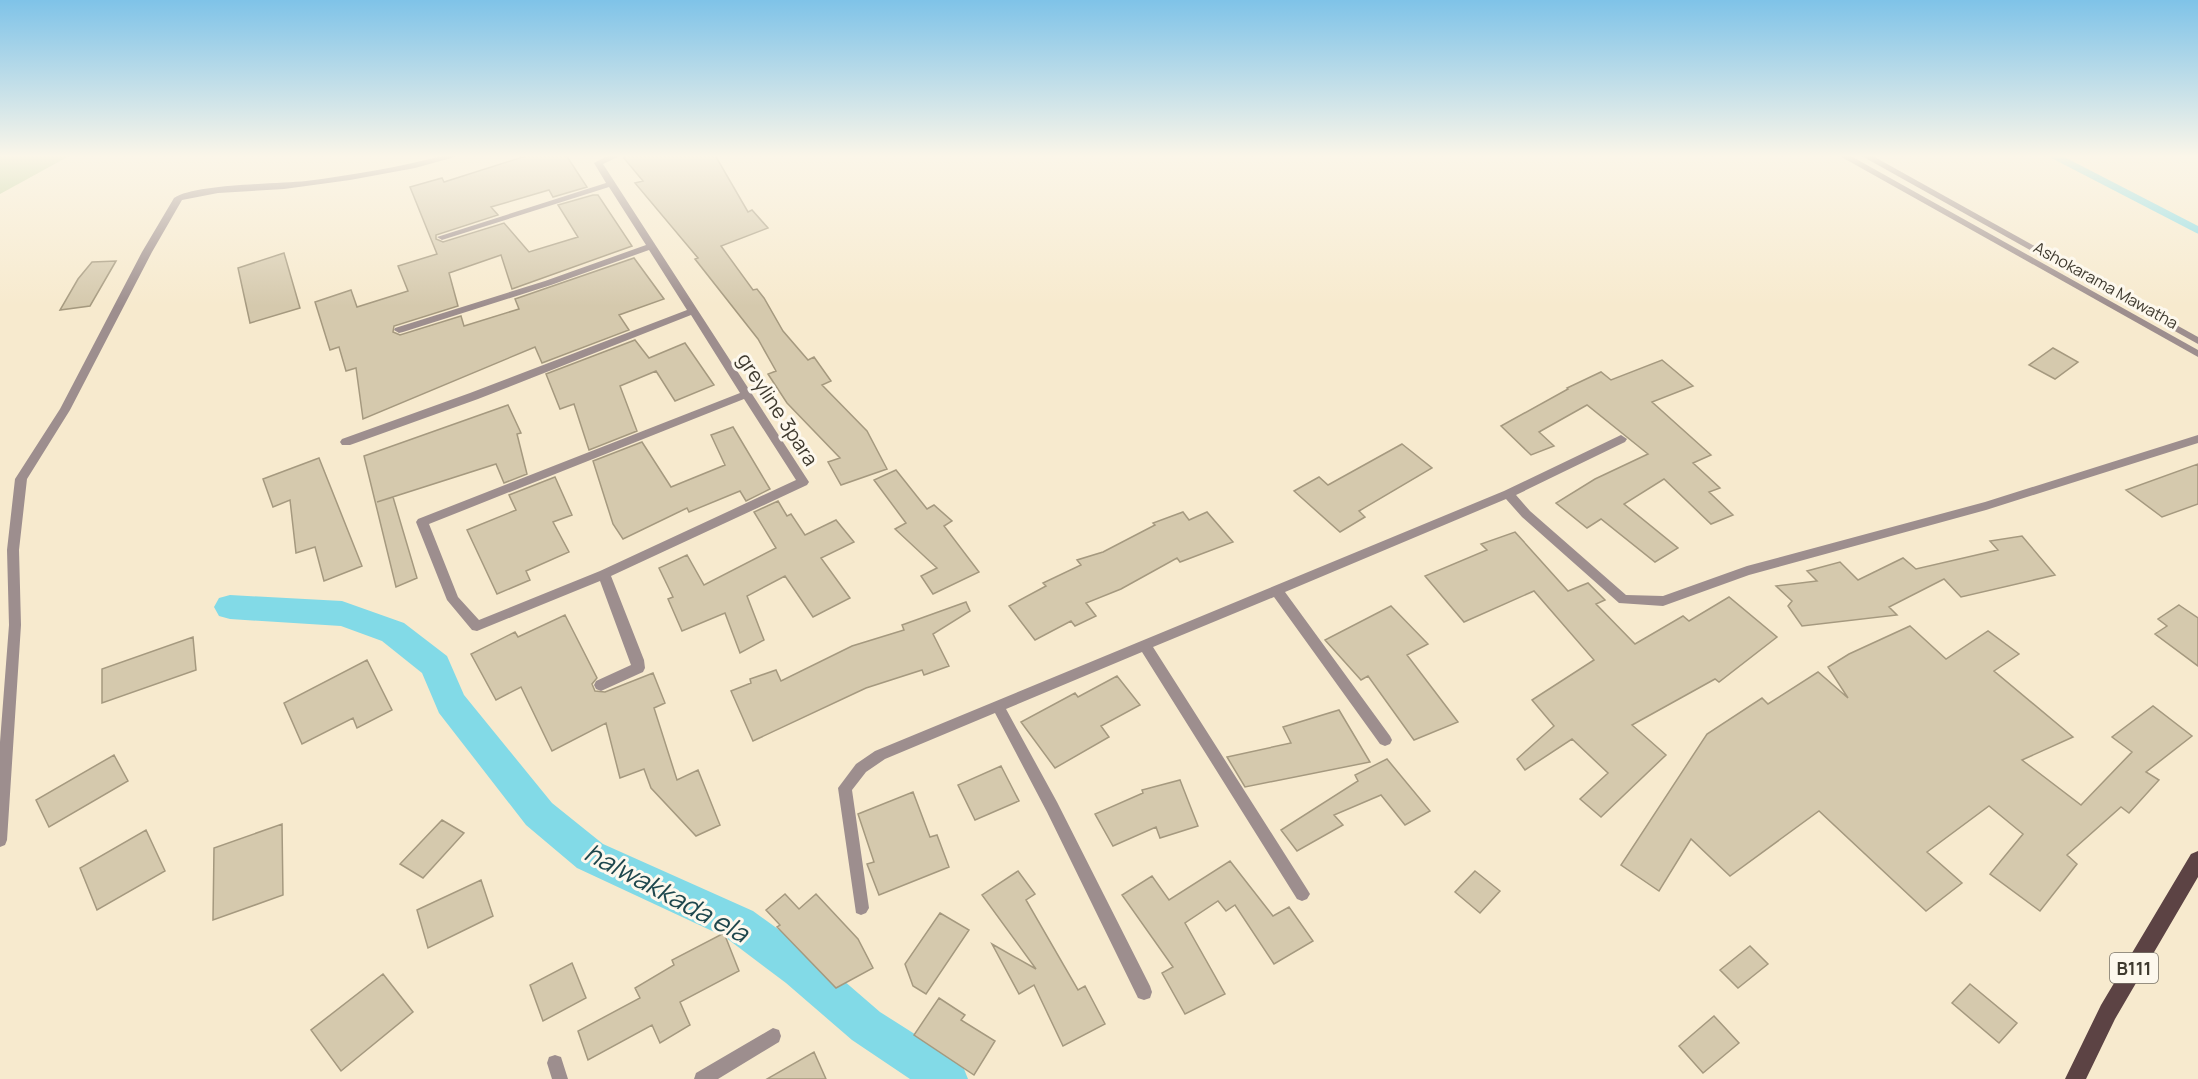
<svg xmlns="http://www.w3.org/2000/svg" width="2198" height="1079" viewBox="0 0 2198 1079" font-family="Manrope,sans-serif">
<rect width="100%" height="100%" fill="#f7eace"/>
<path fill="#bbd09b" d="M 0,155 L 71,155 L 0,194 Z"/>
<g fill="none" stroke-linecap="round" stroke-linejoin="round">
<path stroke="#82dae7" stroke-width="7" d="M 2053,155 L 2198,230"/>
<path fill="#82dae7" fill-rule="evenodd" d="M 230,595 L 342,601 L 404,623 L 447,656 L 464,695 L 552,803 L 603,844 L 753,911 L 814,955 L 880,1012 L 962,1064 L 968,1079 L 910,1079 L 852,1040 L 786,983 L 725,937 L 577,868 L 526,825 L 439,713 L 422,673 L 382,641 L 341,626 L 230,619 L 219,616 L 214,607 L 219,598 Z"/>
</g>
<path fill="#d5c9ad" stroke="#a5997f" stroke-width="1.5" d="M 529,155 L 566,155 L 587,187 L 553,197 L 549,190 L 491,207 L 498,215 L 436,235 L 436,239 L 443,242 L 504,223 L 529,252 L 578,237 L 558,205 L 593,195 L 598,195 L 632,246 L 512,289 L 501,255 L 449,273 L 458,306 L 394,326 L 393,332 L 400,335 L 461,316 L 464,326 L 519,309 L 515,299 L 634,258 L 664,299 L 619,315 L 629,330 L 542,363 L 535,347 L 363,419 L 356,368 L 346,371 L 339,347 L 330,350 L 315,302 L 351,290 L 357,307 L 408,291 L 398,266 L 437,254 L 410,187 L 442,178 L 444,182 Z
M 624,155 L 715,155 L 748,212 L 752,210 L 768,228 L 721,246 L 753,290 L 757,289 L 764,298 L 783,331 L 808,360 L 814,357 L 831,381 L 822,385 L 867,431 L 887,469 L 841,485 L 828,462 L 840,458 L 787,403 L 768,374 L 776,371 L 758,339 L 695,259 L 698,258 L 635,183 L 643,181 L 623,157 Z
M 284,253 L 300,308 L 250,323 L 238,268 Z
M 116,261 L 90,306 L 60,310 L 78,279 L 92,262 Z
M 635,340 L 649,358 L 685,343 L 714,385 L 675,401 L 656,371 L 620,386 L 637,431 L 589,450 L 574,404 L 560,409 L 546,374 Z
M 2053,348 L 2078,362 L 2055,379 L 2029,365 Z
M 1662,360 L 1693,386 L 1652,402 L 1711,455 L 1693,463 L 1720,488 L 1709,492 L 1733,515 L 1711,524 L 1664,479 L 1624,504 L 1678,548 L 1655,562 L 1601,519 L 1587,528 L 1556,503 L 1595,479 L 1648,454 L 1587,405 L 1539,432 L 1554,446 L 1531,455 L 1501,426 L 1568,389 L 1567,388 L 1601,372 L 1611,380 Z
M 508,405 L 521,433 L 517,434 L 527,474 L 504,483 L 496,464 L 377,502 L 393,497 L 417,578 L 396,587 L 364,456 Z
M 733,427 L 770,489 L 746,501 L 740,491 L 689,512 L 687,508 L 623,539 L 613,524 L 593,461 L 642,442 L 671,487 L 725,465 L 711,435 Z
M 1402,444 L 1432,468 L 1359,511 L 1365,517 L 1340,532 L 1294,491 L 1319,477 L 1328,485 Z
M 319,458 L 362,566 L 324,581 L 315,547 L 296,553 L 290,500 L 273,507 L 263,479 Z
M 2198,464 L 2198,504 L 2162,517 L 2126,490 Z
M 896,470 L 927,509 L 934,505 L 952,521 L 944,526 L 979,572 L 933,594 L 921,576 L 937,568 L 895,529 L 906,523 L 874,480 Z
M 555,477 L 572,515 L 553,522 L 569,552 L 526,571 L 530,580 L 497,594 L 467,530 L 516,510 L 509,495 Z
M 778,501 L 787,516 L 791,514 L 805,535 L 836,520 L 854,542 L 821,558 L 850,598 L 813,617 L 785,576 L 747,596 L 764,640 L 740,653 L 725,613 L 682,631 L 668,599 L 673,597 L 659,568 L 687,555 L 704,585 L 776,548 L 754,512 Z
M 1183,512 L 1189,520 L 1207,512 L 1233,542 L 1180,562 L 1177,558 L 1121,589 L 1086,603 L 1096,616 L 1075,626 L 1071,621 L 1035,640 L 1009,606 L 1046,586 L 1043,583 L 1081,565 L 1077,560 L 1103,552 L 1155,525 L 1153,523 Z
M 1515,532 L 1568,591 L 1588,583 L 1605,600 L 1596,604 L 1635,644 L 1683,616 L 1689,621 L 1729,597 L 1777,637 L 1719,682 L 1715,679 L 1632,725 L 1666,755 L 1601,817 L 1580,799 L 1608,773 L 1572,739 L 1525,770 L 1517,759 L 1554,726 L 1532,700 L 1594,660 L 1534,591 L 1464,622 L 1425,576 L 1487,550 L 1481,544 Z
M 2022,536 L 2055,575 L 1961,597 L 1944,579 L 1889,607 L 1897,615 L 1802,626 L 1788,606 L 1792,601 L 1776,586 L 1817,581 L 1807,571 L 1840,562 L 1858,580 L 1903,558 L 1916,569 L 1998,550 L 1990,541 Z
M 966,602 L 970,611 L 933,634 L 949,666 L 924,675 L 922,670 L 866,688 L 753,741 L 731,691 L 751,683 L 750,679 L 776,670 L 781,681 L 852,646 L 904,630 L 902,625 Z
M 2179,605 L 2198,618 L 2198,666 L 2155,634 L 2167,626 L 2158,619 Z
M 1391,606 L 1428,644 L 1407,655 L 1458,722 L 1414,740 L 1368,676 L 1361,680 L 1325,640 Z
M 565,615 L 597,678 L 592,684 L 595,691 L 605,692 L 653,673 L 665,703 L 654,708 L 677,780 L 698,770 L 720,825 L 696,836 L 651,788 L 644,769 L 620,778 L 606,723 L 552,751 L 521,687 L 496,700 L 471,654 L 515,632 L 518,637 Z
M 1910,626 L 1946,659 L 1988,631 L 2019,654 L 1994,671 L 2073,737 L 2022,760 L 2081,805 L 2132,752 L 2112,737 L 2153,706 L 2192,736 L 2146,772 L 2159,780 L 2129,813 L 2121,807 L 2067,855 L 2077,864 L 2040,911 L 1990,874 L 2023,834 L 1989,806 L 1927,852 L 1962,883 L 1926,911 L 1819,811 L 1730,876 L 1691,839 L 1659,891 L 1621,865 L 1707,734 L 1762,698 L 1768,704 L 1818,672 L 1848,698 L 1828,667 L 1849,654 Z
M 193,637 L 196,670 L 102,703 L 102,669 Z
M 367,660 L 392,710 L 357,728 L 353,718 L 302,744 L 284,703 Z
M 1117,676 L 1140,705 L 1101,726 L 1109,737 L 1055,768 L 1021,722 L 1075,693 L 1078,697 Z
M 1339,710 L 1370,762 L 1245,787 L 1227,757 L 1291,743 L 1283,727 Z
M 114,755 L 128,781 L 49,827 L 36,800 Z
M 1387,759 L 1430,811 L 1405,825 L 1381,795 L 1334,815 L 1343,825 L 1297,851 L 1281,830 L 1358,781 L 1355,775 Z
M 1001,766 L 1019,801 L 975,820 L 958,785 Z
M 1180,780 L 1198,826 L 1160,838 L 1156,827 L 1113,846 L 1095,814 L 1143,793 L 1142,790 Z
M 913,792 L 930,837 L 937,835 L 949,867 L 879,895 L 867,864 L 874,862 L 858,814 Z
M 442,820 L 464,833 L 423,878 L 400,864 Z
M 282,824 L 283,895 L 213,920 L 214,848 Z
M 146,830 L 165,871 L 97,910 L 80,868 Z
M 1230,861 L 1273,916 L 1289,907 L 1313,941 L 1274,964 L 1235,905 L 1226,911 L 1218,901 L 1185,923 L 1225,994 L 1185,1014 L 1162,973 L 1173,967 L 1122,895 L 1152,876 L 1169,900 Z
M 1018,871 L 1035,894 L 1026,900 L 1078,990 L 1085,986 L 1105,1024 L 1063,1046 L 1034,985 L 1019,994 L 992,944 L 1036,969 L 982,895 Z
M 1475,871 L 1500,891 L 1480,913 L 1455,892 Z
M 481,880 L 493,916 L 428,948 L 417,910 Z
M 785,894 L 799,909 L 816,894 L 858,939 L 873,968 L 836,988 L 777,927 L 780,925 L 766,910 Z
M 940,913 L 969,930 L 926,994 L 913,986 L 905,964 Z
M 724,933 L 739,971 L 680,1002 L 690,1025 L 660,1043 L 652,1025 L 588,1060 L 578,1031 L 640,998 L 635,988 L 674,965 L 672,960 Z
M 1750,946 L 1768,964 L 1738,988 L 1720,970 Z
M 572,963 L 586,998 L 543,1021 L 530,985 Z
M 383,974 L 413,1012 L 341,1071 L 311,1030 Z
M 1970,984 L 2017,1023 L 1999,1043 L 1952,1003 Z
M 939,998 L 965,1015 L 961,1020 L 995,1041 L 974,1075 L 914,1035 Z
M 1714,1016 L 1739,1043 L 1703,1073 L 1679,1046 Z
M 814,1052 L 826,1079 L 767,1079 Z"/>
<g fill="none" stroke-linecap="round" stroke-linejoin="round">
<path fill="#9d8e8e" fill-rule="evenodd" d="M 1860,155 L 1871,155 L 2198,337 L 2198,344 Z"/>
<path fill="#9d8e8e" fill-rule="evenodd" d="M 446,155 L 462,155 L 415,168 L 350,180 L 284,189 L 218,193 L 182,200 L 152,252 L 70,410 L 27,479 L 19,550 L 21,625 L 7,840 L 5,845 L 0,847 L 0,742 L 9,625 L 7,550 L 15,479 L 60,409 L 142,252 L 174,198 C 194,184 277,184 306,181 C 353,175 400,167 446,155 Z
M 609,155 L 622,155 L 603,164 L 809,482 L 807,485 L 611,576 L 644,660 L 645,668 L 643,672 L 601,691 L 596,689 L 594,685 L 596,681 L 631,665 L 600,581 L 477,631 L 472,630 L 447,600 L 416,522 L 418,519 L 740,393 L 691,315 L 478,399 L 350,445 L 342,445 L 340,442 L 342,439 L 470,393 L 687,310 L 649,250 L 551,285 L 403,332 L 399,333 L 394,330 L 395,328 L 545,281 L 646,245 L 609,187 L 445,239 L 442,240 L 437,237 L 606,183 L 594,163 ZM 744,399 L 796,480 L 600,571 L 479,620 L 458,597 L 429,524 Z
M 1621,435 L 1627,439 L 1625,442 L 1516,495 L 1530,511 L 1626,595 L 1663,596 L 1747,566 L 1985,502 L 2198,435 L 2198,443 L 1986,510 L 1749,575 L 1663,606 L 1619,603 L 1522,517 L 1506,499 L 1285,592 L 1390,736 L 1392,740 L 1390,744 L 1385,746 L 1380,744 L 1274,597 L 1153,647 L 1307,889 L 1310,894 L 1307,899 L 1302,901 L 1297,899 L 1142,652 L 1006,709 L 1057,802 L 1150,986 L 1152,992 L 1150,998 L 1144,1000 L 1138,998 L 1047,812 L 995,713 L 885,759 L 866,772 L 852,790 L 869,908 L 866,913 L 861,915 L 856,913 L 838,788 L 856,764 L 875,751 L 1504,491 Z
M 773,1028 L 779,1030 L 781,1036 L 779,1042 L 718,1079 L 694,1079 L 696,1073 Z
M 555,1055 L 561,1057 L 568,1079 L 552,1079 L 547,1063 L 549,1057 Z"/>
<path fill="#9d8e8e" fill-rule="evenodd" d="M 1838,155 L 1849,155 L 2198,350 L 2198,357 Z"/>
<path fill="#5c4344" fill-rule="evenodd" d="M 2198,851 L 2198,877 L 2115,1019 L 2086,1079 L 2065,1079 L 2101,1005 L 2191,854 Z"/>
</g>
<linearGradient id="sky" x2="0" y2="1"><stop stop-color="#7fc3e8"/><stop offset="0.51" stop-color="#fbf6e9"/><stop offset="1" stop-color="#fbf6e9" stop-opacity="0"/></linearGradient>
<rect width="2198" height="306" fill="url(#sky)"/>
<g text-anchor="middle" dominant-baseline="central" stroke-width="6" stroke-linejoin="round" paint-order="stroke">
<g font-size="16" fill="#3f3a2f" stroke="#fdf8ed">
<text transform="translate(2106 285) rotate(29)">Ashokarama Mawatha</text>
</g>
<rect fill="#fdf8ed" stroke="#787368" stroke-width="1.5" x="2110" y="953" width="48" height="30" rx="4.5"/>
<g font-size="18" font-weight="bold" fill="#3f3a2f">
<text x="2134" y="968">B111</text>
</g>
<g font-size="20" fill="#3f3a2f" stroke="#fdf8ed">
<text transform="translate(778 409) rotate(57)">greyline 3para</text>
</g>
<g font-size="26" font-style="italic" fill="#1e474d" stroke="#fdf8ed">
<text transform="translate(667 892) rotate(28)">halwakkada ela</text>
</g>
</g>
</svg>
